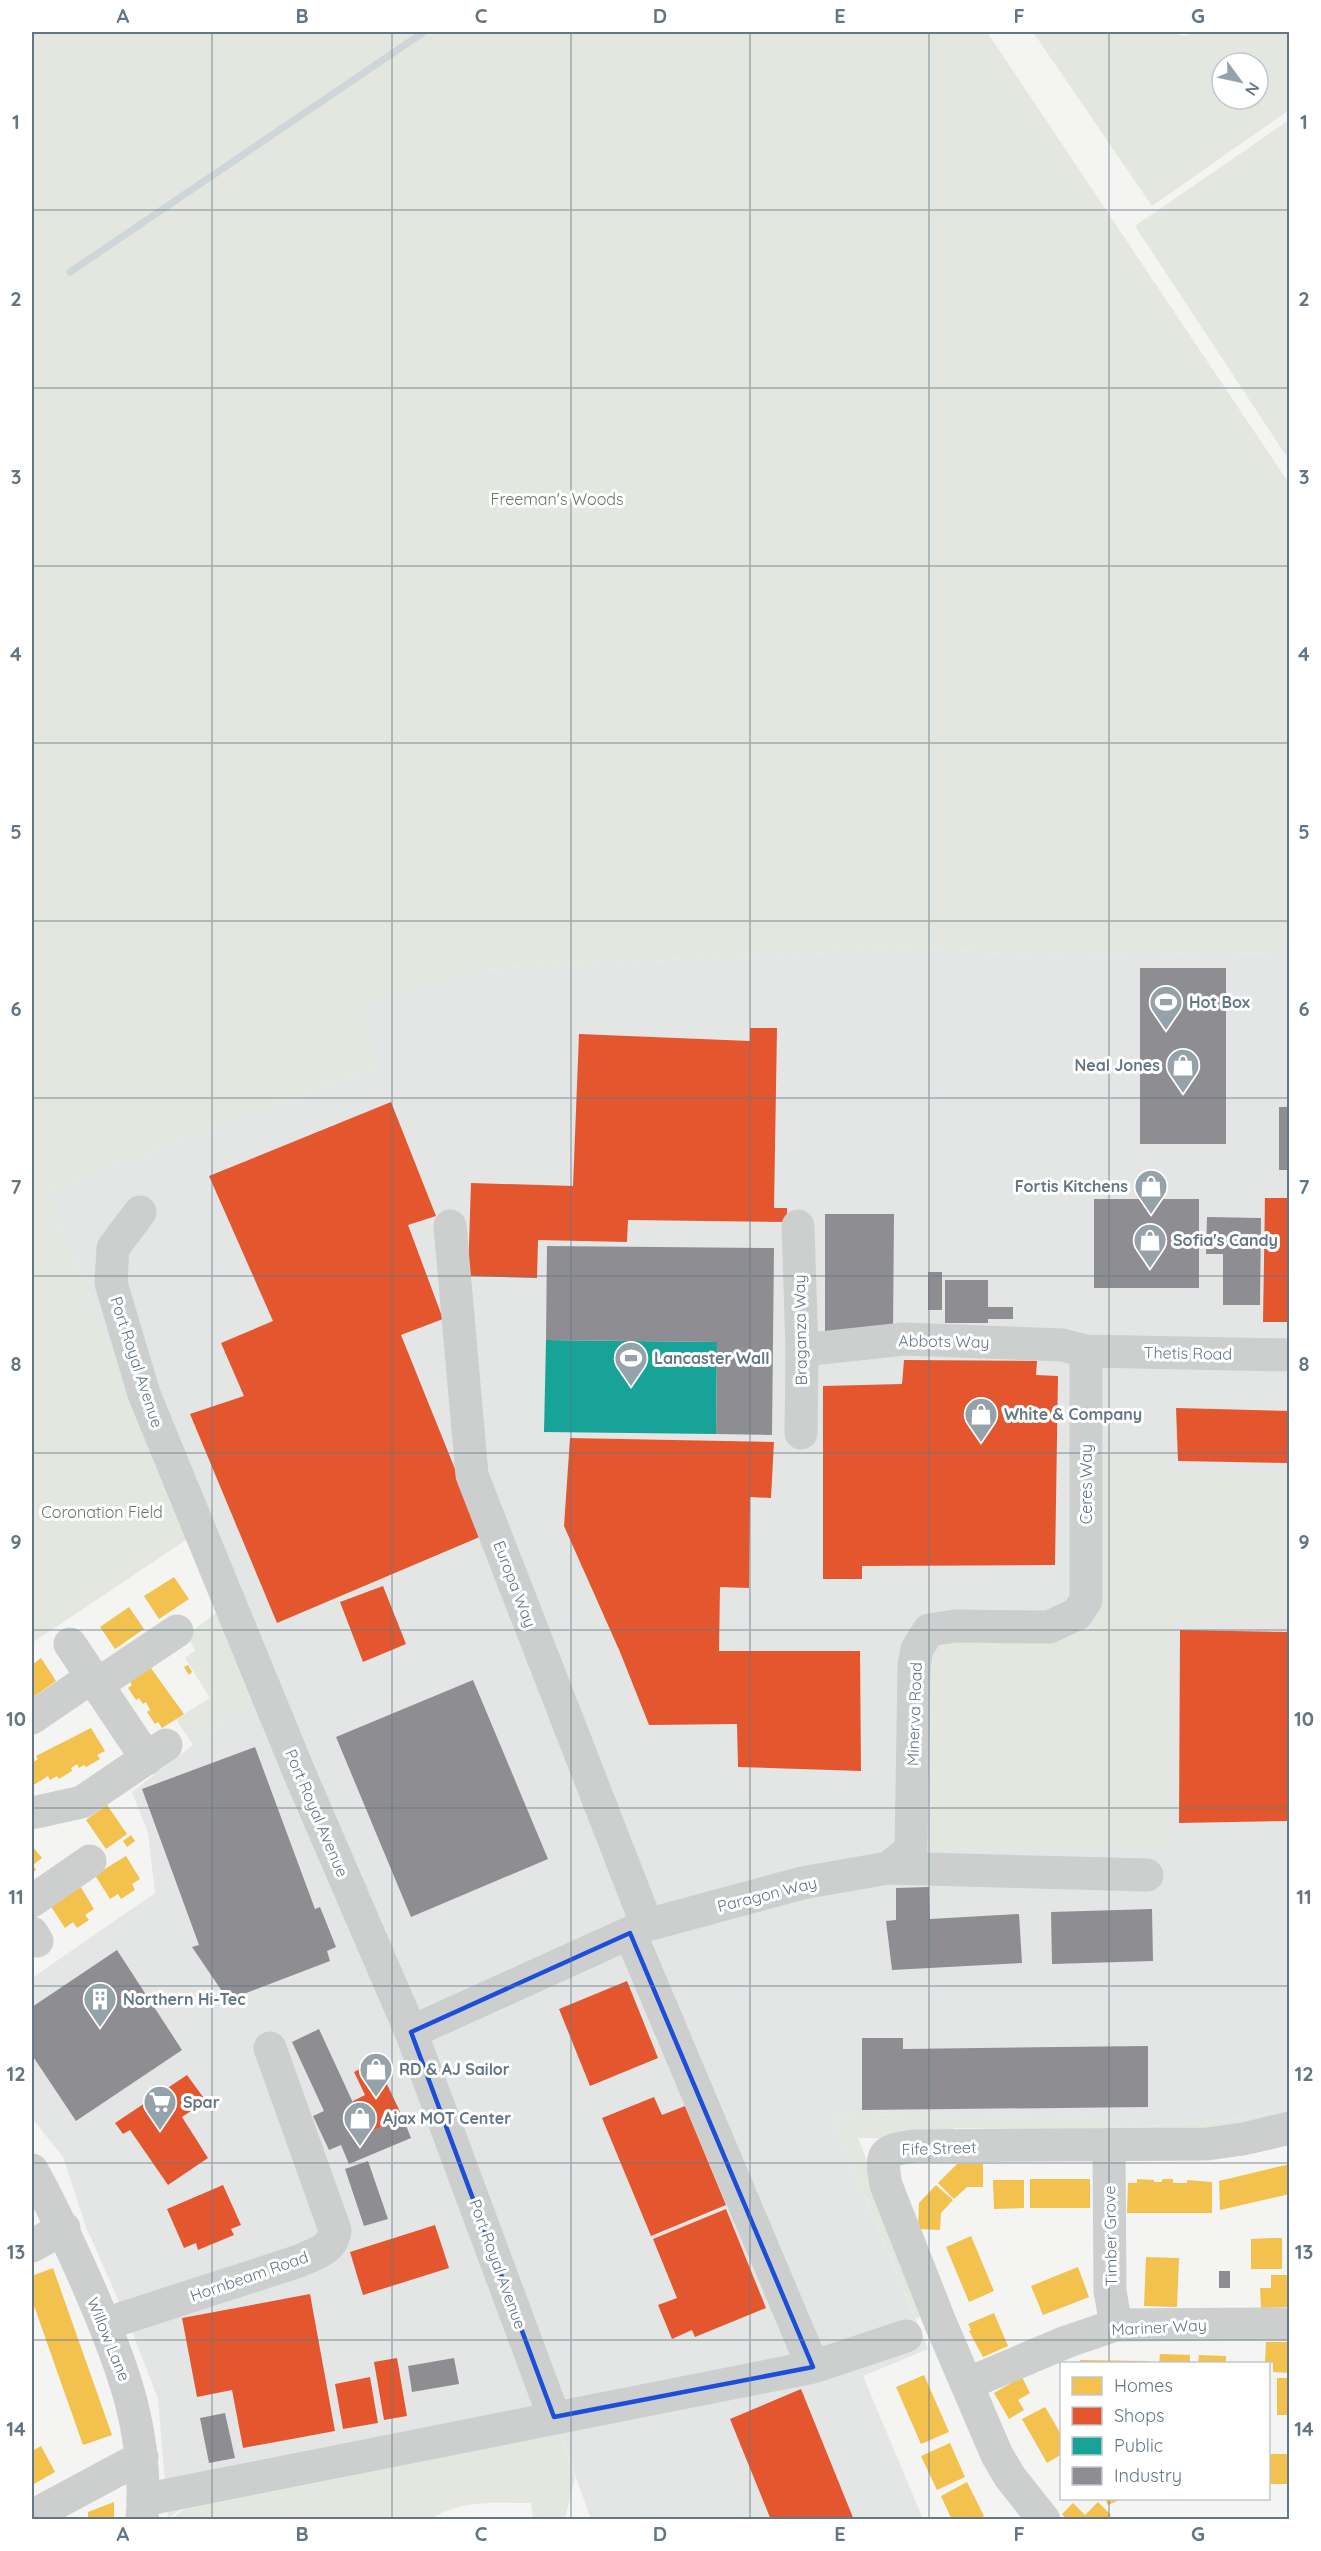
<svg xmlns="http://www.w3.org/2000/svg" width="1321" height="2551" viewBox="0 0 1321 2551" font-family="Quicksand,sans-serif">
<rect width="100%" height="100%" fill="#f4f4f2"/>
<path fill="#e4e6e5" d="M 891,949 L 1071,955 L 1289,952 L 1289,2109 L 1221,2122 L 1107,2128 L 1100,2118 L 856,2114 L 832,2117 L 928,2349 L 863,2376 L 923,2519 L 591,2519 L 560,2434 L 196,2498 L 168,2519 L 158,2399 L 131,2329 L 86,2227 L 63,2157 L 32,2118 L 32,1978 L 155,1893 L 148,1833 L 132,1792 L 250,1701 L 189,1538 L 47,1192 L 376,1066 L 361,1004 L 486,969 Z"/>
<path fill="#e4e7e0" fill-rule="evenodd" d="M 32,32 L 987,32 L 1290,485 L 1289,952 L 1071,955 L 891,949 L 486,969 L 362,1004 L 376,1066 L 47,1192 L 189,1538 L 32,1643 Z
M 1033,32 L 1169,32 L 1184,36 L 1197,32 L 1289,32 L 1289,110 L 1152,206 ZM 1222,63 L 1258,63 L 1258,99 L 1222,99 Z
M 1289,120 L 1289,460 L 1135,226 Z
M 1103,1455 L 1165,1455 L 1165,1471 L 1289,1473 L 1290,1591 L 1286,1620 L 1173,1620 L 1167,1845 L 931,1849 L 933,1665 L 942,1647 L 958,1639 L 1096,1634 Z
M 217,1612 L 250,1701 L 193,1745 L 176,1719 L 210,1698 L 185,1658 L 195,1651 L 187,1635 Z
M 1290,2109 L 1289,2120 L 1235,2132 L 954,2128 L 950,2138 L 858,2138 L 928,2313 L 916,2319 L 832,2117 L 856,2114 L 1100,2118 L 1107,2128 L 1221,2122 Z
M 560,2434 L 575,2477 L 565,2519 L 533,2519 L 531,2503 C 499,2503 459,2499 432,2519 L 171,2520 L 196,2498 Z"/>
<path fill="#f2c14e" d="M 174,1577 L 189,1599 L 159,1619 L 144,1596 Z
M 129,1607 L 144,1629 L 115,1649 L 100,1627 Z
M 41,1658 L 56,1681 L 32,1698 L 32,1665 Z
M 148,1664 L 184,1714 L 162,1728 L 158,1722 L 155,1724 L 147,1712 L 150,1710 L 146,1702 L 143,1704 L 139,1698 L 136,1700 L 128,1688 L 132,1685 L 127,1677 Z
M 188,1665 L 192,1672 L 189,1675 L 184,1667 Z
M 91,1728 L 105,1751 L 97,1755 L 100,1759 L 86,1767 L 84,1765 L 79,1768 L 77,1764 L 71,1768 L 72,1771 L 59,1779 L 57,1776 L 50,1780 L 48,1776 L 32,1786 L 32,1763 L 38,1759 L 36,1756 Z
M 107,1805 L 127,1834 L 106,1849 L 86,1820 Z
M 131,1835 L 135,1841 L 127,1847 L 123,1841 Z
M 32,1846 L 42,1858 L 33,1865 L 36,1870 L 32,1873 Z
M 126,1856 L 140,1879 L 132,1884 L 135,1890 L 121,1899 L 118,1894 L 110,1899 L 95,1875 Z
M 80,1886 L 94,1909 L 85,1915 L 89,1920 L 77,1928 L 73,1922 L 65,1928 L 50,1905 Z
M 957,2164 L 983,2164 L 983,2187 L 967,2187 L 954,2199 L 938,2183 Z
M 1290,2164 L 1290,2194 L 1220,2210 L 1219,2181 Z
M 1030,2179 L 1090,2179 L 1090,2208 L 1030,2208 Z
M 1137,2179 L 1154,2180 L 1154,2182 L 1161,2182 L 1163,2179 L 1173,2179 L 1173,2183 L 1187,2183 L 1187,2180 L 1212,2182 L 1212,2213 L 1127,2213 L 1128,2183 L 1137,2183 Z
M 993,2180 L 1024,2180 L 1024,2208 L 994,2209 Z
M 936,2185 L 953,2200 L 941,2213 L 940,2230 L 918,2229 L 919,2203 Z
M 971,2236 L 994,2291 L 969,2302 L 946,2247 Z
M 1273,2238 L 1282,2238 L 1282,2269 L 1251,2269 L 1251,2239 Z
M 1146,2257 L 1179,2258 L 1177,2307 L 1144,2306 Z
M 1078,2267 L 1089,2297 L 1043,2315 L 1031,2286 Z
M 53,2268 L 112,2435 L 83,2445 L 32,2300 L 32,2276 Z
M 1271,2275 L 1290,2275 L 1290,2307 L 1261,2308 L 1260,2288 L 1271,2288 Z
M 994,2313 L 1008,2346 L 983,2357 L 969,2331 L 971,2330 L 968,2324 Z
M 1266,2342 L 1290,2342 L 1290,2373 L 1273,2372 L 1273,2363 L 1265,2362 Z
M 1160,2354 L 1190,2355 L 1190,2364 L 1159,2364 Z
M 1199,2355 L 1226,2356 L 1226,2364 L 1198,2364 Z
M 1080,2360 L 1147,2361 L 1147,2364 L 1080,2364 Z
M 924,2375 L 949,2432 L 921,2444 L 896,2387 Z
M 1022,2377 L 1030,2393 L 1018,2400 L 1024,2410 L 1009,2419 L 994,2393 Z
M 1277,2378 L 1290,2378 L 1290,2415 L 1277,2415 Z
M 1045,2407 L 1062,2436 L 1062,2454 L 1047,2463 L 1022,2419 Z
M 950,2443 L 965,2477 L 937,2490 L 921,2456 Z
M 41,2446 L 55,2472 L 32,2485 L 32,2451 Z
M 1269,2454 L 1289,2454 L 1288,2484 L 1269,2484 Z
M 967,2482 L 984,2516 L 977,2520 L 952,2520 L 941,2496 Z
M 1105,2499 L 1122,2499 L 1108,2505 Z
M 114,2502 L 114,2520 L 88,2520 L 88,2512 Z
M 1098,2502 L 1111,2515 L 1107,2520 L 1067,2520 L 1062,2514 L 1073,2503 L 1085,2515 Z"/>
<path fill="#e4572e" d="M 750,1028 L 777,1028 L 774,1208 L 787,1208 L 787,1222 L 628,1220 L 627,1242 L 538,1240 L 537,1278 L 468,1276 L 471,1183 L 573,1186 L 579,1034 L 750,1041 Z
M 391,1102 L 436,1216 L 408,1225 L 443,1319 L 401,1335 L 482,1536 L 277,1623 L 190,1414 L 244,1396 L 221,1343 L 273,1321 L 209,1176 Z
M 1265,1198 L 1290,1198 L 1290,1322 L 1263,1322 Z
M 904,1360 L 1037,1361 L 1036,1375 L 1058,1376 L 1055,1565 L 862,1566 L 862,1579 L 823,1579 L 823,1386 L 902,1384 Z
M 1176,1408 L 1290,1411 L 1290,1463 L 1178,1461 Z
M 570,1438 L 774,1442 L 771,1498 L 750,1497 L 749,1588 L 720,1587 L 719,1651 L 860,1651 L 861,1771 L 738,1767 L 737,1724 L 649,1725 L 620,1652 L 564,1526 Z
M 383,1586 L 406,1644 L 363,1662 L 340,1602 Z
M 1180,1630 L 1290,1632 L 1290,1821 L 1179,1823 Z
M 627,1981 L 658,2058 L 590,2086 L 559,2009 Z
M 376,2061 L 403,2118 L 367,2133 L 353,2101 L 365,2095 L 354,2072 Z
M 187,2075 L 206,2101 L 182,2117 L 208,2158 L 168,2185 L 130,2130 L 123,2134 L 115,2123 Z
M 654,2097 L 662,2115 L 685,2106 L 726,2205 L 651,2236 L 602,2118 Z
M 223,2185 L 241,2225 L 231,2229 L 234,2235 L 198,2250 L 196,2243 L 184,2248 L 167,2209 Z
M 726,2209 L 766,2308 L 695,2337 L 692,2330 L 672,2339 L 658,2305 L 677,2298 L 653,2239 Z
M 435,2225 L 449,2268 L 363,2295 L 350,2252 Z
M 310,2294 L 335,2431 L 243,2448 L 232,2390 L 197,2397 L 182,2318 Z
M 397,2358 L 407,2416 L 384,2420 L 374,2362 Z
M 370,2377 L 378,2423 L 343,2429 L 335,2384 Z
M 801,2389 L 854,2520 L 771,2520 L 730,2419 Z"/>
<path fill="#17a398" d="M 546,1340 L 717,1342 L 716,1434 L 544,1432 Z"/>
<path fill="#8d8d92" d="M 1140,968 L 1226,968 L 1226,1144 L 1140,1144 Z
M 1279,1107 L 1290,1107 L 1290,1170 L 1279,1170 Z
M 1094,1199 L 1199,1199 L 1199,1288 L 1094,1288 Z
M 825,1214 L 894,1214 L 893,1333 L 825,1333 Z
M 1207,1217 L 1261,1218 L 1260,1305 L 1223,1305 L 1223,1254 L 1206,1254 Z
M 547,1246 L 774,1248 L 772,1435 L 716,1434 L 717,1342 L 546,1340 Z
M 928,1272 L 942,1272 L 942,1310 L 928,1310 Z
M 945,1280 L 988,1280 L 988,1307 L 1013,1307 L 1013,1319 L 988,1319 L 988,1323 L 945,1323 Z
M 473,1680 L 548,1859 L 411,1917 L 336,1737 Z
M 255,1747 L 315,1909 L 320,1907 L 336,1947 L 327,1951 L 330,1961 L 228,2000 L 192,1947 L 199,1945 L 142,1789 Z
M 929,1887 L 930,1919 L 1019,1914 L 1022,1963 L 892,1970 L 886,1921 L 896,1920 L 896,1888 Z
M 1152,1909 L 1153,1961 L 1052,1964 L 1051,1912 Z
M 117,1950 L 182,2050 L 76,2121 L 32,2055 L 32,2007 Z
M 319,2029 L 367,2133 L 403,2118 L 411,2138 L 349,2164 L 341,2145 L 329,2150 L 313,2116 L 324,2111 L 292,2042 Z
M 862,2038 L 903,2038 L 903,2049 L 1148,2046 L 1148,2107 L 862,2110 Z
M 368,2161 L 388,2219 L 364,2226 L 345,2169 Z
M 1219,2271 L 1230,2271 L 1230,2288 L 1219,2288 Z
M 454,2358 L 459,2384 L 412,2392 L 408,2366 Z
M 225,2413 L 235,2458 L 209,2463 L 200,2418 Z"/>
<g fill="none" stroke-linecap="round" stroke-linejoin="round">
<path stroke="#ced6d9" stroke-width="7" d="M 70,272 L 424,32"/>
<path stroke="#cdcfcf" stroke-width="33" d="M 140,1212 L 113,1248 L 111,1283 L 144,1394 L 299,1772 L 411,2032 L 554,2417
M 450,1226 L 472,1475 L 647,1925
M 798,1226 L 802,1350 L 801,1433
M 802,1350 L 904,1339 L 1062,1345 L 1086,1351 L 1290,1355
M 70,1644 L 147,1759
M 98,1684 L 177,1631
M 32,1718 L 92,1677
M 32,1813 L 82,1802 L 166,1745
M 888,1868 L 911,1850 L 914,1666 L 917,1649 L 929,1630 L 955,1626 L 1049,1627 L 1077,1614 L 1086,1600 L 1086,1351
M 32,1901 L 90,1861
M 32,1933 L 37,1941
M 630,1933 L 813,2367
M 411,2032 L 647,1925 L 802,1883 L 888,1868 L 1147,1875
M 1109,2145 L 1110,2291 L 1116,2325
M 32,2170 C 54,2209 72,2249 90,2290 C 123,2366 149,2435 142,2520
M 32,2246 L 64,2228
M 105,2324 L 296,2262 C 314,2254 333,2251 335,2230 L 270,2048
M 967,2384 L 1066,2342 L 1116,2325 L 1290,2324
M 143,2500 L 813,2367 L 906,2336
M 32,2516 L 142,2457
M 1044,2520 L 1010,2477 L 997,2455 L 940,2322 L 886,2185 C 880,2151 882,2151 915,2146 L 1207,2144 L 1243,2139 L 1290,2128"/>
</g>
<path fill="none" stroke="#1d4ed8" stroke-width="4.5" stroke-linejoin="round" d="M 630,1933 L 813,2367 L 554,2417 L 411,2032 Z"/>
<path fill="none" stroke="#627684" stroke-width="1.5" stroke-opacity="0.55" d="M 212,32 L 212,2520M 392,32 L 392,2520M 571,32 L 571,2520M 750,32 L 750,2520M 929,32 L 929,2520M 1109,32 L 1109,2364M 32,210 L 1290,210M 32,388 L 1290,388M 32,566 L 1290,566M 32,743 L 1290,743M 32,921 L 1290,921M 32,1098 L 1290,1098M 32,1276 L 1290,1276M 32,1453 L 1290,1453M 32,1630 L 1290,1630M 32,1808 L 1290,1808M 32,1986 L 1290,1986M 32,2163 L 1290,2163M 32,2340 L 1290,2340M 1109,2498 L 1109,2520"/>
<defs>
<symbol id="stadium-pin" viewBox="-11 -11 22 30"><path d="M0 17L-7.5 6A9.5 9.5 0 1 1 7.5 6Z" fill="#95a2aa" stroke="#fff"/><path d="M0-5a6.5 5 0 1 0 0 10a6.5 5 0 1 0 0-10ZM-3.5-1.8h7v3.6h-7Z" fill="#fff"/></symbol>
<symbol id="shop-pin" viewBox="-11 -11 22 30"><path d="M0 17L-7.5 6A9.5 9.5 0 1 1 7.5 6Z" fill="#95a2aa" stroke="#fff"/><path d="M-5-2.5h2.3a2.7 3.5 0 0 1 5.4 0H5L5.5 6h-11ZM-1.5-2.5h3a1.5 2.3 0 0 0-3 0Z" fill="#fff"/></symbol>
<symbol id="building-pin" viewBox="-11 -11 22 30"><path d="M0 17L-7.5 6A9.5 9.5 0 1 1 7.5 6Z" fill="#95a2aa" stroke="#fff"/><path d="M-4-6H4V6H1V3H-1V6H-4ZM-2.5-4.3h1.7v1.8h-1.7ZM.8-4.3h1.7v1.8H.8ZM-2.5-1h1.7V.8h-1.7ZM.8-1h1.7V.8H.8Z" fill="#fff"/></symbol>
<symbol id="supermarket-pin" viewBox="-11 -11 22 30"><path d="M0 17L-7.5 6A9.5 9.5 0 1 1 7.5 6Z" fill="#95a2aa" stroke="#fff"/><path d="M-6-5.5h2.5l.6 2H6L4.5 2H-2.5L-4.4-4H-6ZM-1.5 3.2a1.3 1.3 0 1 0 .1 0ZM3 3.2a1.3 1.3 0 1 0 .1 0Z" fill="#fff"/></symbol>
</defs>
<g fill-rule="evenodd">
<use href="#stadium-pin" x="1147" y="983" width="38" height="52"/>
<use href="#shop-pin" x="1164" y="1046" width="38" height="52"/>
<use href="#shop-pin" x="1132" y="1167" width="38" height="52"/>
<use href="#shop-pin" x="1131" y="1221" width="38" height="52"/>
<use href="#stadium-pin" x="612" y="1339" width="38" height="52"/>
<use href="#shop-pin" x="962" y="1395" width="38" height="52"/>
<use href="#building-pin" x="81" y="1980" width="38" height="52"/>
<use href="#shop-pin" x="357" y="2050" width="38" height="52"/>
<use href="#supermarket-pin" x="141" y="2083" width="38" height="52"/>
<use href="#shop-pin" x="341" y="2099" width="38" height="52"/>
</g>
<g text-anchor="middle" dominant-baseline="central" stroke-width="6" stroke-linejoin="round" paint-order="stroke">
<g font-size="16" fill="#677b61" stroke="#fff">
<text x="557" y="499">Freeman's Woods</text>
<text x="102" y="1512">Coronation Field</text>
</g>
<g font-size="16" font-weight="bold" fill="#627684" stroke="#fff" text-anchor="start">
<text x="1189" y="1002">Hot Box</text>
<text x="1160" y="1065" text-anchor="end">Neal Jones</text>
<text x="1128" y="1186" text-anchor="end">Fortis Kitchens</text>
<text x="1173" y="1240">Sofia's Candy</text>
<text x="654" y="1358">Lancaster Wall</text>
<text x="1004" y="1414">White &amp; Company</text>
<text x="123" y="1999">Northern Hi-Tec</text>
<text x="399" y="2069">RD &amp; AJ Sailor</text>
<text x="183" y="2102">Spar</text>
<text x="383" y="2118">Ajax MOT Center</text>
</g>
<g font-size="16" fill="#627684" stroke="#fff">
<text transform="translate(800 1330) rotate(-91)">Braganza Way</text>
<text transform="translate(944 1341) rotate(1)">Abbots Way</text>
<text transform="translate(1188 1353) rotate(1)">Thetis Road</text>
<text transform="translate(137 1362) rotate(72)">Port Royal Avenue</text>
<text transform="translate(1086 1484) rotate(-90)">Ceres Way</text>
<text transform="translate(515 1584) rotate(69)">Europa Way</text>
<text transform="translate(914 1714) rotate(-88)">Minerva Road</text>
<text transform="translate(317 1813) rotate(67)">Port Royal Avenue</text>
<text transform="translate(767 1894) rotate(-14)">Paragon Way</text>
<text transform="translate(939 2148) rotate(-2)">Fife Street</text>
<text transform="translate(1110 2236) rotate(-91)">Timber Grove</text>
<text transform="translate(498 2264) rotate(70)">Port Royal Avenue</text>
<text transform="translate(249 2276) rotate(-19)">Hornbeam Road</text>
<text transform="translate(1159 2327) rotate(-3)">Mariner Way</text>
<text transform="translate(109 2339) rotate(68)">Willow Lane</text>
</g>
</g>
<rect width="1321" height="2551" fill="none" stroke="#ffffff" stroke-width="66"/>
<rect x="1060" y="2362" width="210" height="138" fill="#ffffff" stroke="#c0c8ce" stroke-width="1.5"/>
<rect x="1072" y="2377" width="30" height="18" fill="#f2c14e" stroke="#c0c8ce" stroke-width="1.5"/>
<text x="1114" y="2392" font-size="18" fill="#627684">Homes</text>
<rect x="1072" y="2407" width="30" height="18" fill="#e4572e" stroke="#c0c8ce" stroke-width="1.5"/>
<text x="1114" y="2422" font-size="18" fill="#627684">Shops</text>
<rect x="1072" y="2437" width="30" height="18" fill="#17a398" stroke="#c0c8ce" stroke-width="1.5"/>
<text x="1114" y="2452" font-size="18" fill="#627684">Public</text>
<rect x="1072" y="2467" width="30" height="18" fill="#8d8d92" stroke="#c0c8ce" stroke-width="1.5"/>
<text x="1114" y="2482" font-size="18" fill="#627684">Industry</text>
<g transform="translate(1240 81) rotate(123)"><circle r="28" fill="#ffffff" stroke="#c0c8ce" stroke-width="1.5"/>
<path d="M0-4.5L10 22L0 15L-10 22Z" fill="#95a2aa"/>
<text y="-9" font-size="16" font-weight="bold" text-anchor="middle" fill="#627684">N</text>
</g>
<rect x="33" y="33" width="1255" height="2485" fill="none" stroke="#627684" stroke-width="2"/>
<g font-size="20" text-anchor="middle" font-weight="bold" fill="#627684">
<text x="123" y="23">A</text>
<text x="302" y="23">B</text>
<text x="481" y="23">C</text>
<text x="660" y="23">D</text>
<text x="840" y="23">E</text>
<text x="1019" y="23">F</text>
<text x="1198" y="23">G</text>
<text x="16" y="129">1</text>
<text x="1304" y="129">1</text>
<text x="16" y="306">2</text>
<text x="1304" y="306">2</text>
<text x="16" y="484">3</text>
<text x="1304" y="484">3</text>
<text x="16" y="661">4</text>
<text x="1304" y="661">4</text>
<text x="16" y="839">5</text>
<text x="1304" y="839">5</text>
<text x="16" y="1016">6</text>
<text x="1304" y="1016">6</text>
<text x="16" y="1194">7</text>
<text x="1304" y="1194">7</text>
<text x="16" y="1371">8</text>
<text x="1304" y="1371">8</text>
<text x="16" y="1549">9</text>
<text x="1304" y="1549">9</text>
<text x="16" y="1726">10</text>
<text x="1304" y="1726">10</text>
<text x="16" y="1904">11</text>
<text x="1304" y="1904">11</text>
<text x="16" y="2081">12</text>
<text x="1304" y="2081">12</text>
<text x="16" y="2259">13</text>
<text x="1304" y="2259">13</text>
<text x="16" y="2436">14</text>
<text x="1304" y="2436">14</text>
<text x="123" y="2541">A</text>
<text x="302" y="2541">B</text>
<text x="481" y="2541">C</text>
<text x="660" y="2541">D</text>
<text x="840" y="2541">E</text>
<text x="1019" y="2541">F</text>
<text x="1198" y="2541">G</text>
</g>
</svg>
